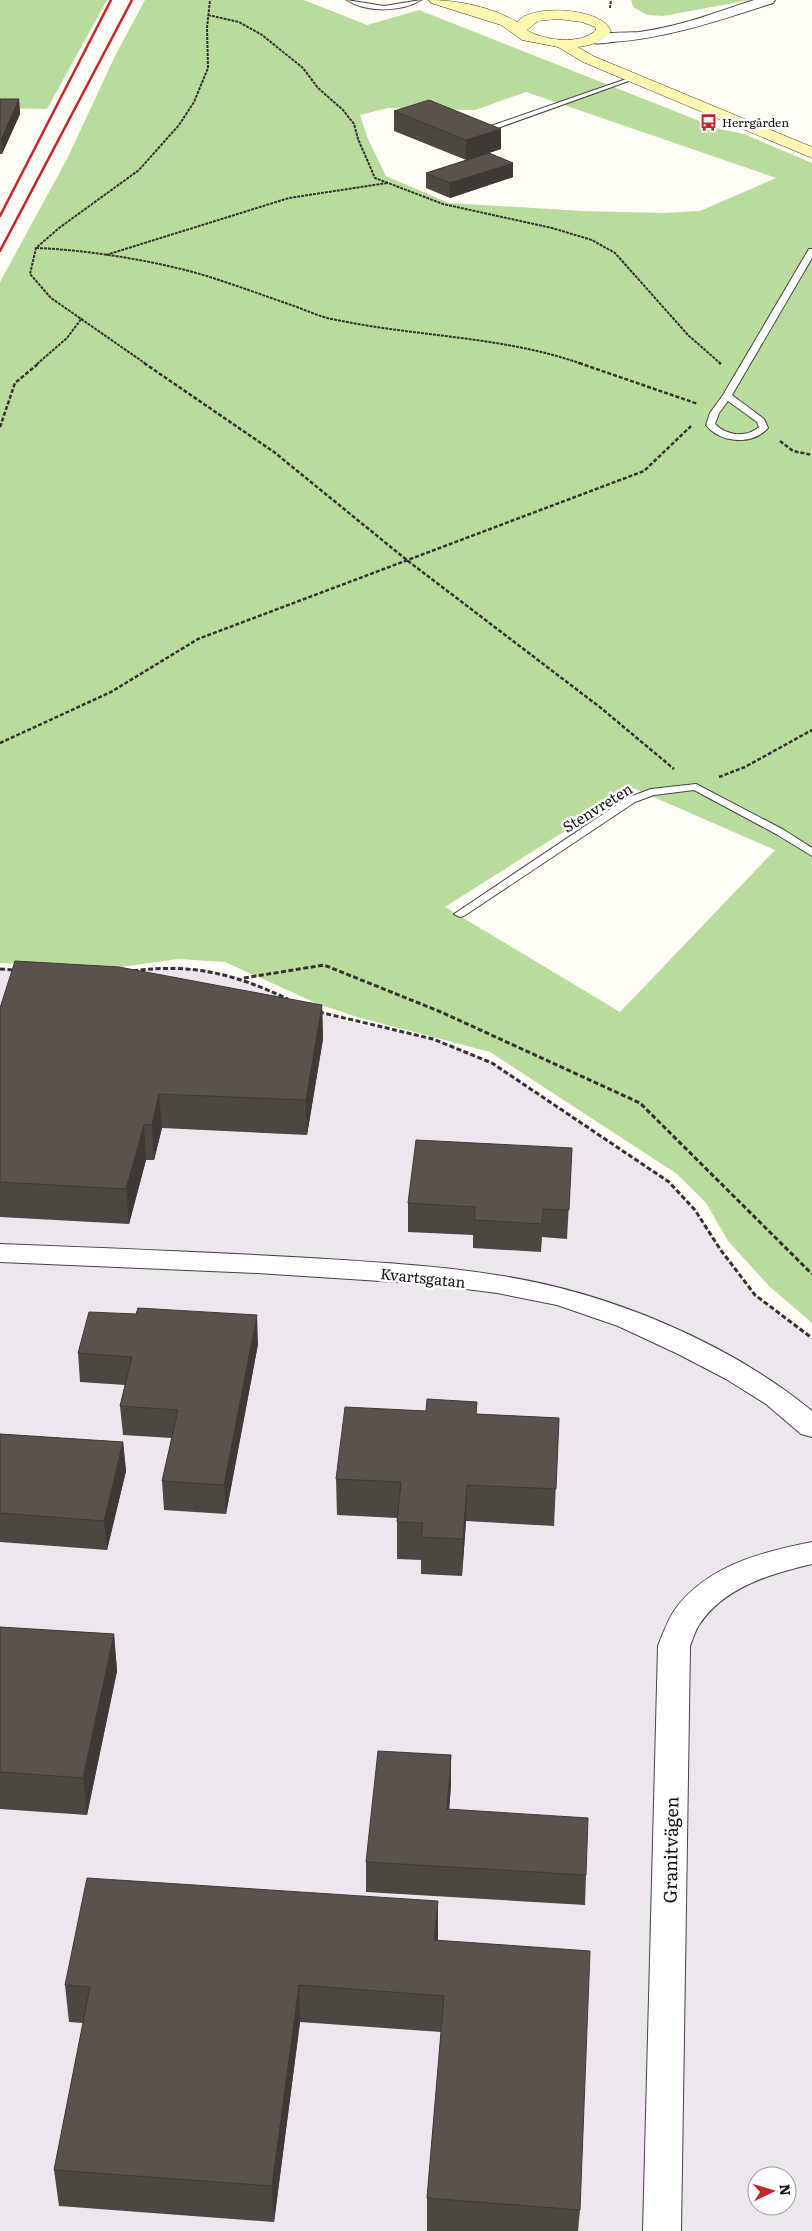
<svg xmlns="http://www.w3.org/2000/svg" width="812" height="2231" viewBox="0 0 812 2231" font-family="Literata,serif">
<rect width="100%" height="100%" fill="#fffdf5"/>
<path fill="#eee6ef" fill-rule="evenodd" d="M 176,966 L 211,970 L 244,978 L 310,1009 L 348,1022 L 424,1037 L 460,1048 L 492,1063 L 669,1182 L 695,1210 L 720,1249 L 755,1295 L 812,1338 L 812,2231 L 0,2231 L 0,969 L 109,975 L 141,969 ZM 757,2176 L 787,2176 L 787,2206 L 757,2206 Z"/>
<path fill="#b9dc9c" fill-rule="evenodd" d="M 0,0 L 107,0 L 47,109 L 0,108 Z
M 145,0 L 304,0 L 367,25 L 419,10 L 720,129 L 744,134 L 812,163 L 812,1323 L 769,1286 L 728,1241 L 706,1203 L 677,1174 L 490,1052 L 357,1017 L 318,1004 L 225,962 L 178,959 L 107,969 L 0,963 L 0,282 L 67,159 L 116,54 ZM 526,92 L 776,178 L 700,211 L 663,213 L 583,211 L 449,203 L 386,176 L 368,139 L 360,115 L 388,108 L 475,110 ZM 633,788 L 775,850 L 620,1012 L 445,907 Z
M 631,0 L 750,0 L 663,16 L 647,15 L 633,7 Z"/>
<g fill="none" stroke-linecap="round" stroke-linejoin="round">
<defs>
<path id="lane" d="M 347,0 L 384,6 L 421,0 C 402,12 366,13 347,0 Z
M 632,77 L 637,78 L 495,129 L 488,127 Z
M 809,249 L 812,249 L 812,258 L 732,395 L 764,419 L 768,428 C 752,446 720,443 706,425 L 710,413 L 723,395 ZM 728,401 L 757,422 L 759,427 C 746,438 727,436 715,424 L 719,413 Z
M 696,784 L 784,830 L 812,848 L 812,856 L 776,834 L 694,790 L 654,795 L 635,802 L 464,916 L 460,917 L 454,914 L 627,798 L 651,789 Z"/>
<path id="street" d="M 754,0 L 775,0 L 773,3 C 720,20 668,38 612,42 C 604,43 592,46 587,39 C 593,31 628,33 639,32 C 679,27 717,12 754,0 Z
M 0,1244 C 103,1248 207,1252 310,1258 C 372,1262 434,1265 496,1275 C 605,1291 727,1341 812,1411 L 812,1437 L 801,1434 L 766,1404 L 726,1379 L 678,1354 L 618,1326 L 557,1305 L 497,1293 L 427,1284 L 257,1273 L 0,1262 Z
M 812,1542 L 812,1564 C 770,1574 724,1587 699,1625 C 695,1631 693,1639 690,1646 L 681,2231 L 643,2231 L 658,1646 C 663,1633 668,1619 676,1608 C 709,1565 762,1552 812,1542 Z"/>
<path id="secondary" d="M 429,0 C 458,0 492,7 517,22 C 532,3 603,8 611,31 C 603,42 592,45 578,47 L 593,56 L 812,147 L 812,158 L 583,62 L 558,47 L 522,40 L 501,25 L 431,3 ZM 558,19 L 582,22 L 595,27 L 596,30 C 582,45 543,41 527,30 L 538,21 Z"/>
</defs>
<use href="#lane" stroke="#444" stroke-width="2"/>
<use href="#street" stroke="#444" stroke-width="2"/>
<use href="#secondary" stroke="#333" stroke-width="1"/>
<path stroke="#333" stroke-width="2" stroke-dasharray="3 1" stroke-linecap="butt" d="M 610,8 L 611,0
M 208,15 L 239,22 L 262,35 L 303,68 L 318,88 L 343,110 L 354,124 L 358,139 L 375,178 L 443,204 L 552,228 L 592,240 L 615,253 L 688,335 L 721,364
M 36,248 C 88,250 150,260 200,274 C 233,284 265,296 297,307 C 310,312 323,318 337,320 C 418,337 503,336 582,364
M 106,255 L 289,198 L 387,183
M 37,364 L 67,338 L 82,318
M 146,364 L 51,298 L 30,274 L 36,248 L 59,228 L 139,170 L 179,125 L 194,102 L 208,68 L 207,28 L 210,0"/>
<path stroke="#333" stroke-width="2.5" stroke-dasharray="4 2" stroke-linecap="butt" d="M 144,363 L 274,452 L 408,561 L 601,708 L 674,769
M 579,363 L 698,404
M 719,363 L 721,364
M 0,427 L 15,383 L 39,363
M 780,441 L 793,451 L 812,455
M 0,743 L 111,692 L 198,639 L 644,471 L 691,426
M 719,777 L 745,767 L 812,730"/>
<path stroke="#333" stroke-width="3" stroke-dasharray="5 2.5" stroke-linecap="butt" d="M 0,969 L 14,970
M 133,971 C 193,963 234,974 288,999
M 244,978 L 324,965 L 441,1012 L 640,1103 L 812,1274
M 319,1012 L 433,1039 L 492,1063 L 669,1182 L 695,1210 L 720,1249 L 755,1295 L 812,1338"/>
<use href="#lane" fill="#fff" fill-rule="evenodd"/>
<use href="#street" fill="#fff" fill-rule="evenodd"/>
<use href="#secondary" fill="#fff6b0" fill-rule="evenodd"/>
<path stroke="#c4262e" stroke-width="2.5" d="M 0,216 L 111,0
M 0,251 L 132,0"/>
</g>
<path fill="#4d4742" d="M 0,99 L 19,99 L 20,114 L 2,154 L 0,154 Z
M 394,111 L 501,129 L 501,149 L 489,153 L 513,163 L 513,177 L 450,198 L 426,188 L 426,173 L 466,160 L 394,131 Z
M 322,1005 L 323,1039 L 307,1135 L 162,1128 L 154,1160 L 146,1160 L 129,1224 L 0,1217 L 0,1008 Z
M 572,1148 L 567,1239 L 542,1237 L 541,1252 L 473,1248 L 473,1235 L 408,1232 L 408,1203 Z
M 258,1344 L 226,1514 L 164,1510 L 162,1481 L 172,1438 L 123,1435 L 120,1406 L 125,1385 L 80,1382 L 78,1353 Z
M 477,1414 L 559,1418 L 554,1526 L 466,1521 L 462,1576 L 421,1574 L 421,1560 L 397,1559 L 397,1518 L 337,1515 L 336,1479 Z
M 0,1434 L 123,1442 L 126,1471 L 107,1550 L 0,1542 Z
M 0,1627 L 114,1634 L 117,1671 L 87,1815 L 0,1809 Z
M 451,1755 L 451,1785 L 449,1809 L 586,1875 L 585,1905 L 366,1892 L 366,1862 Z
M 437,1940 L 580,2210 L 578,2231 L 427,2231 L 427,2198 L 441,2032 L 300,2022 L 274,2222 L 59,2206 L 54,2170 L 83,2023 L 69,2022 L 65,1985 Z"/>
<path fill="#3f3936" d="M 19,99 L 20,114 L 2,154 L 1,140 Z
M 501,129 L 501,149 L 466,160 L 466,140 Z
M 513,163 L 513,177 L 450,198 L 450,183 Z
M 322,1005 L 323,1039 L 307,1135 L 306,1100 Z
M 159,1094 L 162,1128 L 154,1160 L 152,1125 Z
M 144,1125 L 146,1160 L 129,1224 L 126,1189 Z
M 257,1315 L 258,1344 L 226,1514 L 224,1485 Z
M 123,1442 L 126,1471 L 107,1550 L 104,1521 Z
M 467,1485 L 466,1521 L 462,1576 L 463,1539 Z
M 114,1634 L 117,1671 L 87,1815 L 83,1778 Z
M 451,1755 L 451,1785 L 447,1839 L 447,1809 Z
M 438,1901 L 438,1938 L 434,1977 L 434,1940 Z
M 299,1985 L 300,2022 L 274,2222 L 272,2186 Z"/>
<path fill="#5a524d" stroke="#3f3936" d="M 0,99 L 19,99 L 1,140 L 0,140 Z
M 429,100 L 501,129 L 466,140 L 394,111 Z
M 489,153 L 513,163 L 450,183 L 426,173 Z
M 15,961 L 119,967 L 322,1005 L 306,1100 L 159,1094 L 152,1125 L 144,1125 L 126,1189 L 0,1182 L 0,1008 Z
M 416,1140 L 572,1148 L 569,1210 L 543,1209 L 542,1224 L 474,1220 L 475,1207 L 408,1203 Z
M 138,1308 L 257,1315 L 224,1485 L 162,1481 L 178,1410 L 120,1406 L 132,1357 L 78,1353 L 89,1312 L 136,1314 Z
M 427,1399 L 477,1402 L 476,1414 L 559,1418 L 556,1489 L 467,1485 L 463,1539 L 421,1537 L 423,1523 L 397,1522 L 401,1482 L 336,1479 L 345,1407 L 426,1411 Z
M 0,1434 L 123,1442 L 104,1521 L 0,1513 Z
M 0,1627 L 114,1634 L 83,1778 L 0,1772 Z
M 378,1751 L 451,1755 L 447,1809 L 588,1818 L 586,1875 L 366,1862 Z
M 87,1878 L 438,1901 L 434,1940 L 590,1951 L 580,2210 L 427,2198 L 444,1996 L 299,1985 L 272,2186 L 54,2170 L 90,1987 L 65,1985 Z"/>
<defs>
<symbol id="bus-bare" viewBox="-9 -9 18 18"><path d="M-5-6H5V4H4V6H2V4H-2V6H-4V4H-5ZM-3.5-4V0h7V-4ZM-3.5 1.2v1.5H-2V1.2ZM2 1.2v1.5H3.5V1.2Z" fill="#c4262e" stroke="#fff" stroke-width="2.5" paint-order="stroke"/></symbol>
</defs>
<g fill-rule="evenodd">
<use href="#bus-bare" x="696" y="110" width="25" height="25"/>
</g>
<g text-anchor="middle" dominant-baseline="central" stroke-width="5" stroke-linejoin="round" paint-order="stroke">
<g font-size="12" fill="#111" stroke="#fff" text-anchor="start">
<text x="722" y="122">Herrgården</text>
</g>
<g font-size="15" fill="#111" stroke="#fff">
<text transform="translate(597 807) rotate(-32)">Stenvreten</text>
<text transform="translate(423 1277) rotate(6)">Kvartsgatan</text>
</g>
<g font-size="18" fill="#111" stroke="#fff">
<text transform="translate(670 1850) rotate(-89)">Granitvägen</text>
</g>
</g>
<g transform="translate(772 2191) rotate(85)"><circle r="24" fill="#ffffff" stroke="#a0a0a0"/>
<path d="M0-4L9 19L0 12L-9 19Z" fill="#c4262e"/>
<text y="-8" font-size="14" font-weight="bold" text-anchor="middle" fill="#111111">N</text>
</g>
</svg>
